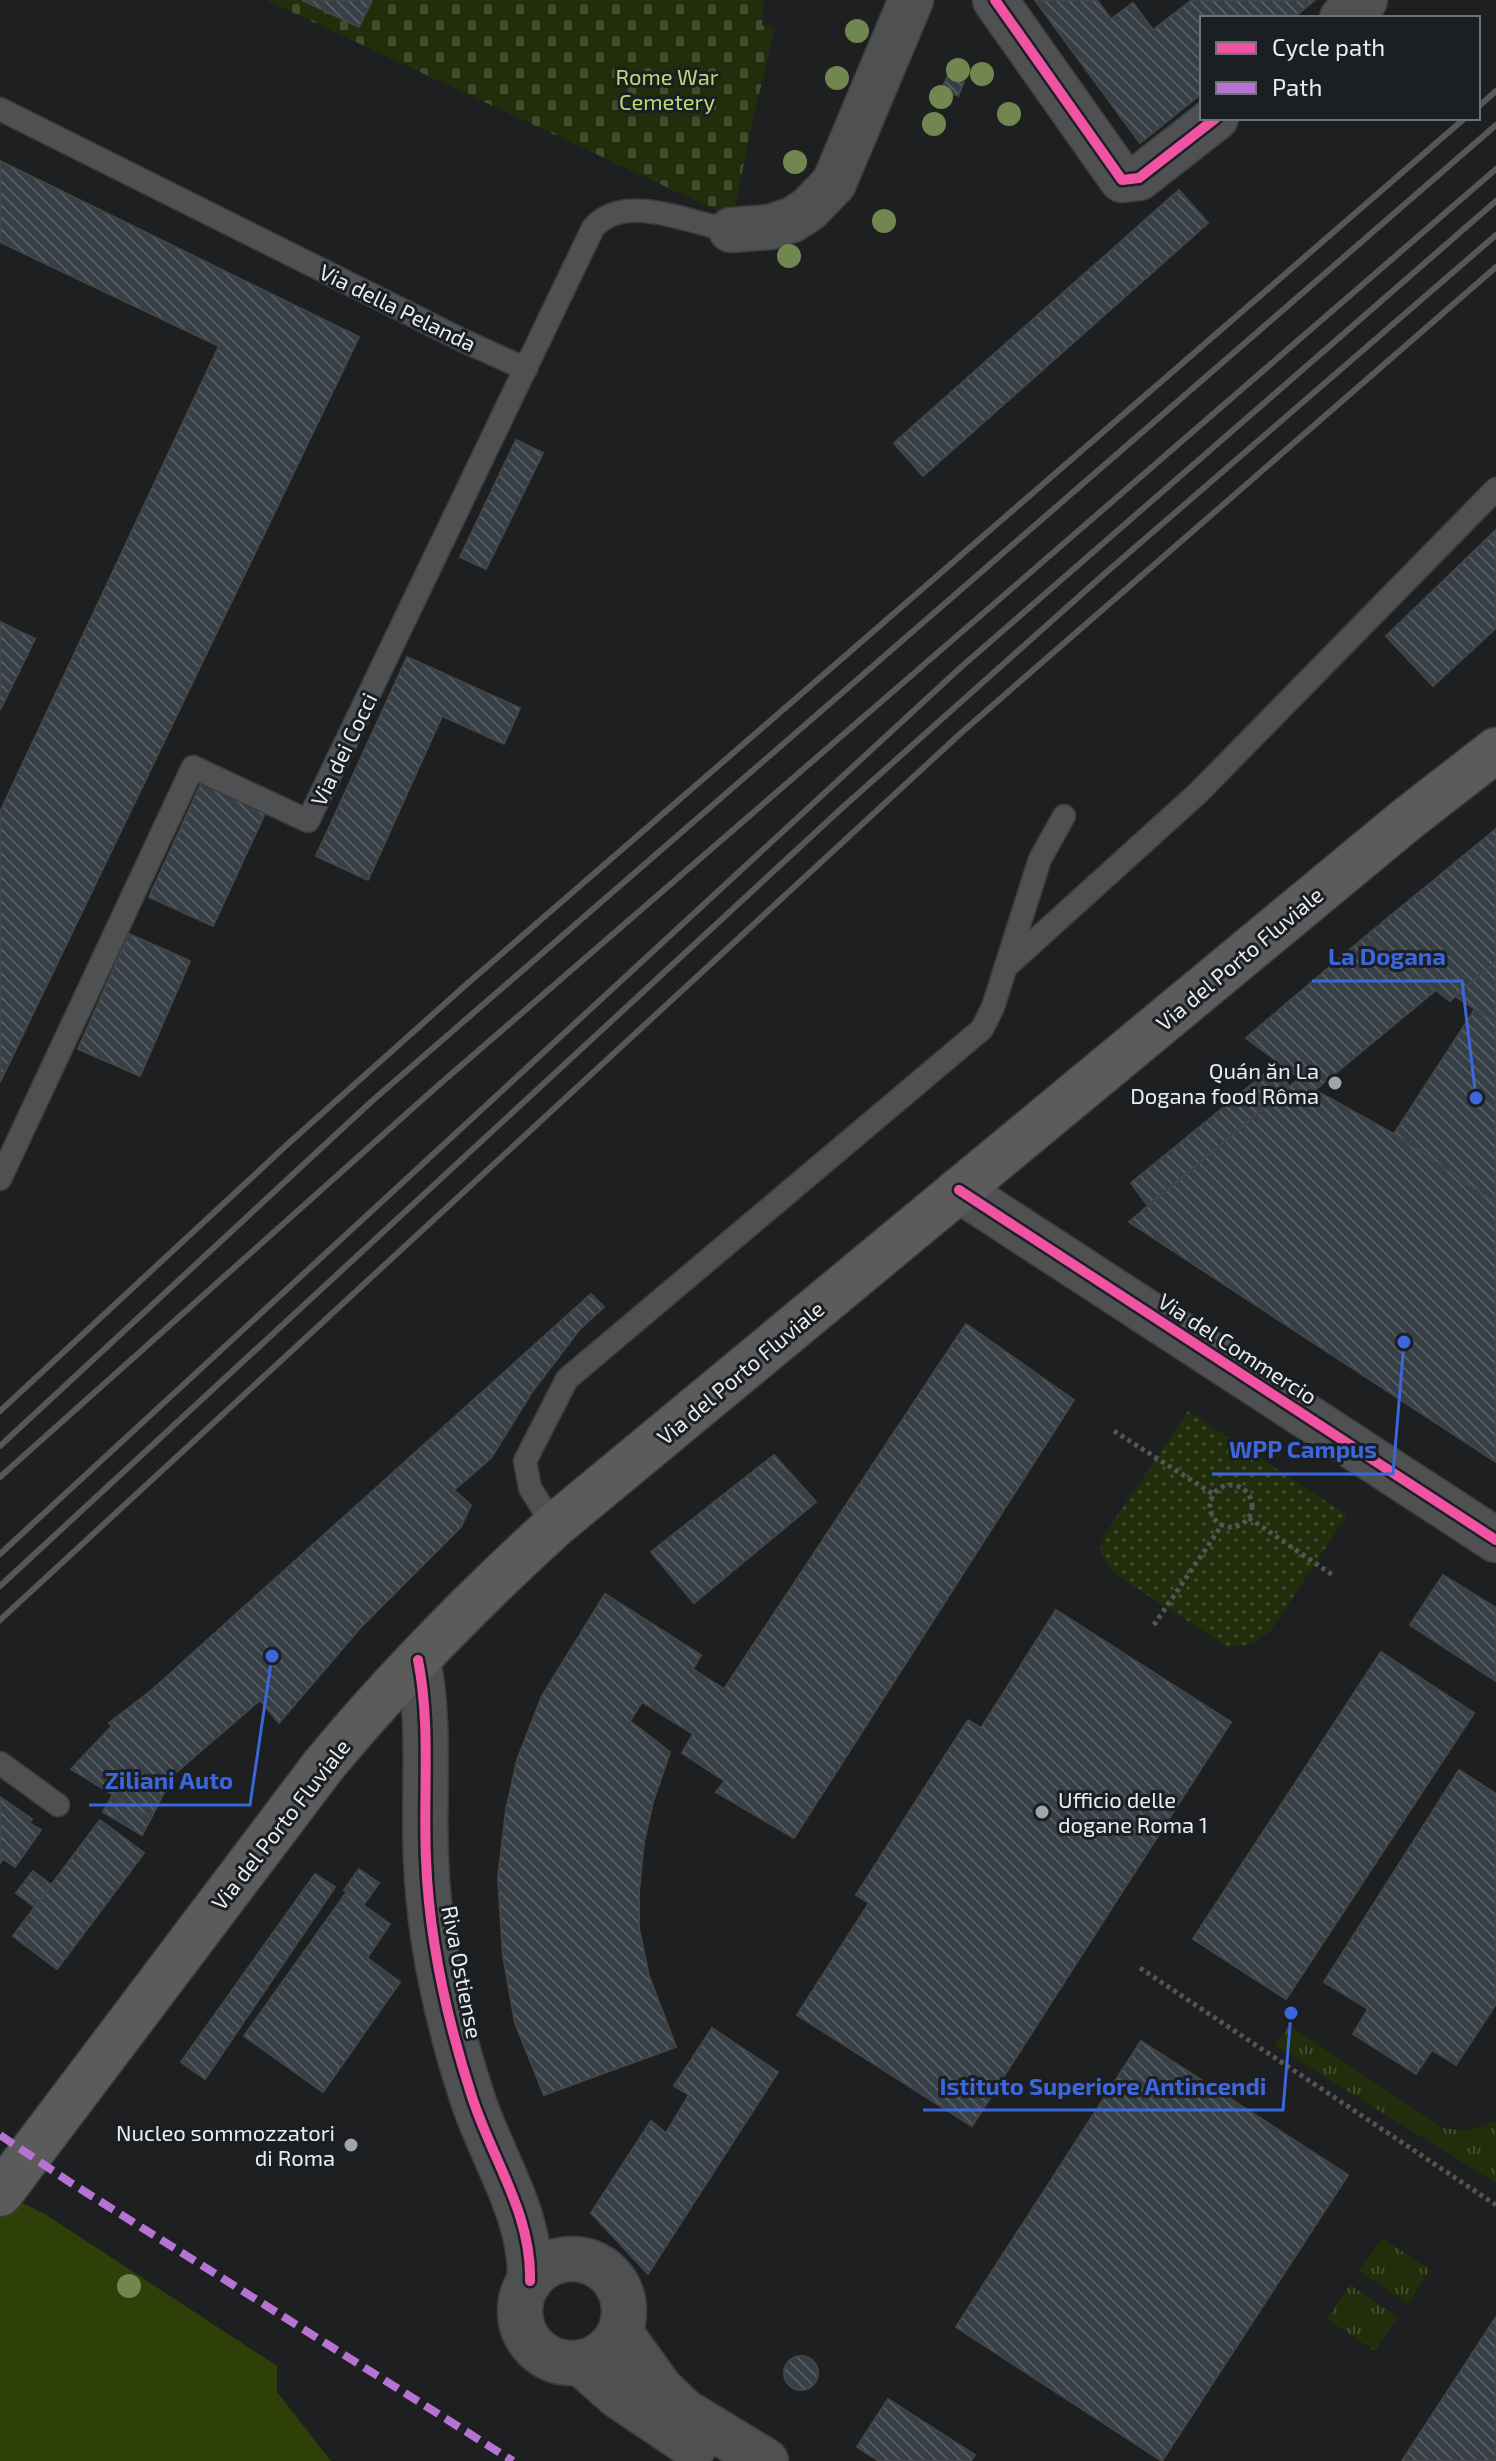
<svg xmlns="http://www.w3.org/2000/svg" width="1496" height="2461" viewBox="0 0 1496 2461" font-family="'Exo 2',sans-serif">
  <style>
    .grass { fill: url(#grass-tufts) }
    .cemetery { fill: url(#cemetery-stones) }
    .park { fill: url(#park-dots) }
    .water { fill: #2e3f07 }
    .building { fill: url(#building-back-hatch); stroke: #434546; stroke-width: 2 }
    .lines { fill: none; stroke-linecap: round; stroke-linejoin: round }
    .lane-casing { stroke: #3b3c3d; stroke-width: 25 }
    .street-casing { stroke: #3b3c3d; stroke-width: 47 }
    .secondary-casing { stroke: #3b3c3d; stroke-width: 47 }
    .path { stroke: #535556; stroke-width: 5; stroke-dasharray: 4 4; stroke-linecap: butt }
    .lane { stroke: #4f5051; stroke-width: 22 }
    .street { stroke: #4f5051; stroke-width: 44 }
    .secondary { stroke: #5b5b5c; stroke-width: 44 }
    .rail { stroke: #565758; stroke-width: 6 }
    .quiet { stroke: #b673d3; stroke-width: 8; stroke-dasharray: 16 8; stroke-linecap: butt }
    .cycleway-casing { stroke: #1b1f23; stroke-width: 15 }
    .cycleway { stroke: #f153a3; stroke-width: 10 }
    .tree { fill: #72864f }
    .poi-dot { fill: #a2a5a8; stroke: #1b1f23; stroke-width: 3 }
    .labels { text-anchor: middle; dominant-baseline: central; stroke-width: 6; stroke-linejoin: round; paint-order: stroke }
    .park-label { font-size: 22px; fill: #b7db75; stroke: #1b1f23 }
    .street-label { font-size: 22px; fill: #eaedf0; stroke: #1b1f23 }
    .poi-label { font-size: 22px; fill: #eaedf0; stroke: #1b1f23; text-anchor: end }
    .leader { fill: none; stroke: #3c66dc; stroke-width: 3 }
    .callout-dot { fill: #3c66dc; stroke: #1b1f23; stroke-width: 3 }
    .callout-label { font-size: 24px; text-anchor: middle; font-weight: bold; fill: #3c66dc; stroke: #1b1f23; stroke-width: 6; stroke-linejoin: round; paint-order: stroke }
  </style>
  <defs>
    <pattern id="grass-tufts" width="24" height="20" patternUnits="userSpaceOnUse" patternTransform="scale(2)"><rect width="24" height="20" fill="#222e0b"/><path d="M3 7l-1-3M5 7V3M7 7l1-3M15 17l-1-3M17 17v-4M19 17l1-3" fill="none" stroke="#424d2f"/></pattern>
    <pattern id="cemetery-stones" width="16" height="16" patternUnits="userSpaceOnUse" patternTransform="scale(2)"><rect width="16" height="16" fill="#222e0b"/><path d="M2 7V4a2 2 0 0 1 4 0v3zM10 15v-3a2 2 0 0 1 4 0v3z" fill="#424d2f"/></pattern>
    <pattern id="park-dots" width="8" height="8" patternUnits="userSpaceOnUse" patternTransform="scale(2)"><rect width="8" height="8" fill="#222e0b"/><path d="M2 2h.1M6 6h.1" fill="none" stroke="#424d2f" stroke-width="1.8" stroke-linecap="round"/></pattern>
    <pattern id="building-back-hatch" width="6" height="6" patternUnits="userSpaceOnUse" patternTransform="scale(2)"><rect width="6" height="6" fill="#363e46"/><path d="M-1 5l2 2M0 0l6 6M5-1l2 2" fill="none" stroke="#535a61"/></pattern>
  </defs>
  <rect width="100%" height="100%" fill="#1d1f21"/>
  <g class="grass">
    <polygon points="1289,2025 1442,2128 1468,2131 1496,2121 1496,2183 1275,2046"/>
    <polygon points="1382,2238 1430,2270 1408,2304 1359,2271"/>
    <polygon points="1350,2285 1398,2317 1375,2351 1327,2319"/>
  </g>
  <polygon class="cemetery" points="266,0 764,0 762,25 775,28 752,123 733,218"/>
  <polygon class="park" points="1188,1411 1347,1515 1271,1630 1253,1644 1228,1647 1112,1572 1100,1552 1105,1534"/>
  <polygon class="water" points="0,2192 45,2214 277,2366 277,2392 331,2461 0,2461"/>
  <g class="building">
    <polygon points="302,0 372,0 359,27"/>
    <polygon points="1035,0 1097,0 1111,19 1133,3 1153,30 1192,0 1315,0 1293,18 1202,18 1202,93 1140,143"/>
    <polygon points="948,75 964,82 958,96 942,89"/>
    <polygon points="0,161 359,337 0,1082 0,812 219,346 0,242"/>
    <polygon points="1179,190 1208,223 923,476 894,443"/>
    <polygon points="516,440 543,453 486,569 460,557"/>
    <polygon points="1496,530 1496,628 1433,686 1386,636"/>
    <polygon points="0,622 35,639 0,710"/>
    <polygon points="407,657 520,708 504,744 442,716 368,880 316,856"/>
    <polygon points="203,779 267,809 213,926 149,897"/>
    <polygon points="1496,829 1496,962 1450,1001 1366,936"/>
    <polygon points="129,934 190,961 140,1076 78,1049"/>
    <polygon points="1366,936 1436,990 1315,1090 1246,1038"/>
    <polygon points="1496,962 1496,1023 1455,996"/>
    <polygon points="1475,1009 1496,1023 1496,1203 1394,1134"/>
    <polygon points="1273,1067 1290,1087 1148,1206 1131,1183"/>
    <polygon points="1300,1078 1315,1090 1394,1134 1496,1203 1496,1462 1129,1222"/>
    <polygon points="591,1294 604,1307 580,1329 532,1392 491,1458 454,1490 471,1505 461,1527 360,1628 279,1723 260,1700 173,1775 151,1818 71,1769 112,1726 109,1723 153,1689"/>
    <polygon points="966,1324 1074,1400 794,1838 716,1792 725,1781 682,1753 693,1734 642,1702 630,1721 670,1752 653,1802 644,1842 639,1892 639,1929 649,1976 676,2047 544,2095 515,2023 503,1956 498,1878 506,1810 517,1760 542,1696 605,1594 701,1655 693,1669 724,1689"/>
    <polygon points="774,1455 816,1502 694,1603 651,1552"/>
    <polygon points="1443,1575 1496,1608 1496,1681 1410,1625"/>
    <polygon points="1056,1610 1231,1722 972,2126 797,2015 869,1903 856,1895 968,1720 981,1728"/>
    <polygon points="1381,1652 1474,1713 1286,1999 1193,1939"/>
    <polygon points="1459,1770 1496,1794 1496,2004 1456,2065 1432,2050 1416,2074 1353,2034 1368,2009 1324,1982"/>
    <polygon points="112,1796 151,1818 142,1835 103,1812"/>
    <polygon points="0,1797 32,1819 29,1823 41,1830 15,1867 3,1859 0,1863"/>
    <polygon points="100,1820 144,1853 57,1969 13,1936"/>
    <polygon points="359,1869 379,1883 364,1904 344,1890"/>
    <polygon points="33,1871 51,1885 35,1907 16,1893"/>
    <polygon points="315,1874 335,1887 205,2079 181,2062"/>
    <polygon points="346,1893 390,1924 367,1958 400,1982 323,2092 244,2036"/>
    <polygon points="712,2028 778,2072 648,2274 591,2213 651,2121 666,2133 689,2095 674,2086"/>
    <polygon points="1141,2041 1348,2175 1162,2461 956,2327"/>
    <polygon points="1496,2317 1496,2461 1402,2461"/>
    <circle cx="801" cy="2373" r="17"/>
    <polygon points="888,2399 975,2455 971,2461 879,2461 857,2447"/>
  </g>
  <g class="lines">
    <g class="lane-casing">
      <g id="lane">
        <polyline points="0,109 462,340 526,369"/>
        <polyline points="1006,967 1198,793 1496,489"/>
        <path d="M 0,1179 L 193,767 L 308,821 L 593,228 C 624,191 691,224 731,230"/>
        <polyline points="554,1526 530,1488 525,1461 567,1379 982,1029 993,1007 1040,859 1064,816"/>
        <polyline points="0,1763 58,1805"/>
      </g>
    </g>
    <g class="street-casing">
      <g id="street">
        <polyline points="995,0 1122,180 1139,178 1216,118"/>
        <polyline points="1342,18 1365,0"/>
        <polyline points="731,230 770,227 792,220 809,209 834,183 911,0"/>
        <polyline points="959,1190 1496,1540"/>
        <path d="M 418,1660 C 431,1725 423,1792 426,1859 C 429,1941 447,2020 472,2097 C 492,2159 532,2214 530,2281"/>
        <circle cx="572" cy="2311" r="52"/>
        <polyline points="620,2332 661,2389 684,2411 766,2461"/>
        <polyline points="581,2363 618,2396 694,2447"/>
      </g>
    </g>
    <g class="secondary-casing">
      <path id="secondary" d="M 0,2194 L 323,1766 C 394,1680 472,1601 554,1526 L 1406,820 L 1496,750"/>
    </g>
    <g class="path">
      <polyline points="1114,1431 1213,1494"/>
      <circle cx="1231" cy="1506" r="21"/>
      <polyline points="1249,1518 1334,1576"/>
      <polyline points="1154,1625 1222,1525"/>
      <polyline points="1140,1968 1496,2205"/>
    </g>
    <use href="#lane" class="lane"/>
    <use href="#street" class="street"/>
    <use href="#secondary" class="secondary"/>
    <g class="rail">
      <polyline points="1478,107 1496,91"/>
      <polyline points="0,1411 290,1142 468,983 1465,118"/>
      <polyline points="0,1446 372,1101 1496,125"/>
      <polyline points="0,1477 433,1090 1496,169"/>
      <polyline points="0,1554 960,668 1496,201"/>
      <polyline points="0,1586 842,808 1102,576 1496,235"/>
      <polyline points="0,1620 961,733 1496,267"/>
    </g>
    <polyline class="quiet" points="0,2135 71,2183 513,2461"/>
    <g class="cycleway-casing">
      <g id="cycleway">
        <polyline points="995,0 1122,180 1139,178 1216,118"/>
        <polyline points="959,1190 1496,1540"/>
        <path d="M 418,1660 C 431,1725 423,1792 426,1859 C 429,1941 447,2020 472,2097 C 492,2159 532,2214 530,2281"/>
      </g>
    </g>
    <use href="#cycleway" class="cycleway"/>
  </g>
  <g class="tree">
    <circle cx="857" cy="31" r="12"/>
    <circle cx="958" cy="70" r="12"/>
    <circle cx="982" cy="74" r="12"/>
    <circle cx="837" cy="78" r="12"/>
    <circle cx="941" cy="97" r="12"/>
    <circle cx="1009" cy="114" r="12"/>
    <circle cx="934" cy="124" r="12"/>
    <circle cx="795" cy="162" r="12"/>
    <circle cx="884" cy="221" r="12"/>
    <circle cx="789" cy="256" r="12"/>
    <circle cx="129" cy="2286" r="12"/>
  </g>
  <g class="poi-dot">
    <circle cx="1335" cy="1083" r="8"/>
    <circle cx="1042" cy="1812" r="8"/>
    <circle cx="351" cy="2145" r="8"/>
  </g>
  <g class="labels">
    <g class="park-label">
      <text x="667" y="76">Rome War<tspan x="667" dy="25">Cemetery</tspan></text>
    </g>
    <g class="street-label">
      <text transform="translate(398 307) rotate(26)">Via della Pelanda</text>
      <text transform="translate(343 749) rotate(-64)">Via dei Cocci</text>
      <text transform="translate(1239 958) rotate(-40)">Via del Porto Fluviale</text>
      <text transform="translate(1238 1348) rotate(33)">Via del Commercio</text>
      <text transform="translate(740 1372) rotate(-40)">Via del Porto Fluviale</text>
      <text transform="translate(280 1824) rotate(-52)">Via del Porto Fluviale</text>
      <text transform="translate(463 1972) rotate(79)">Riva Ostiense</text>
    </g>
    <g class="poi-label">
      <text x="1319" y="1070">Quán ăn La<tspan x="1319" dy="25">Dogana food Rôma</tspan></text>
      <text x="1058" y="1799" text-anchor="start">Ufficio delle<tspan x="1058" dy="25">dogane Roma 1</tspan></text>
      <text x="335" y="2132">Nucleo sommozzatori<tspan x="335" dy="25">di Roma</tspan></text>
    </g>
  </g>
  <path class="leader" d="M1476 1098L1462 981H1312M1404 1342L1393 1474H1212M272 1656L250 1805H89M1291 2013L1283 2110H923"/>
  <g class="callout-dot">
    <circle cx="1476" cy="1098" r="8"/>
    <circle cx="1404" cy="1342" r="8"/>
    <circle cx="272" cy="1656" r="8"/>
    <circle cx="1291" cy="2013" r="8"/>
  </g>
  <g class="callout-label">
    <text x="1387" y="965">La Dogana</text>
    <text x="1303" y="1458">WPP Campus</text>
    <text x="169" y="1789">Ziliani Auto</text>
    <text x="1103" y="2095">Istituto Superiore Antincendi</text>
  </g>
  <rect x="1200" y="16" width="280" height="104" fill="#1b1f23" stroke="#6e7175" stroke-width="2"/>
  <rect x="1216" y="42" width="40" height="12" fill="#f153a3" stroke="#6e7175" stroke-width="2"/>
  <text x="1272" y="56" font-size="24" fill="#eaedf0">Cycle path</text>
  <rect x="1216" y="82" width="40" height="12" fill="#b673d3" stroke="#6e7175" stroke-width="2"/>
  <text x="1272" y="96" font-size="24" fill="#eaedf0">Path</text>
</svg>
